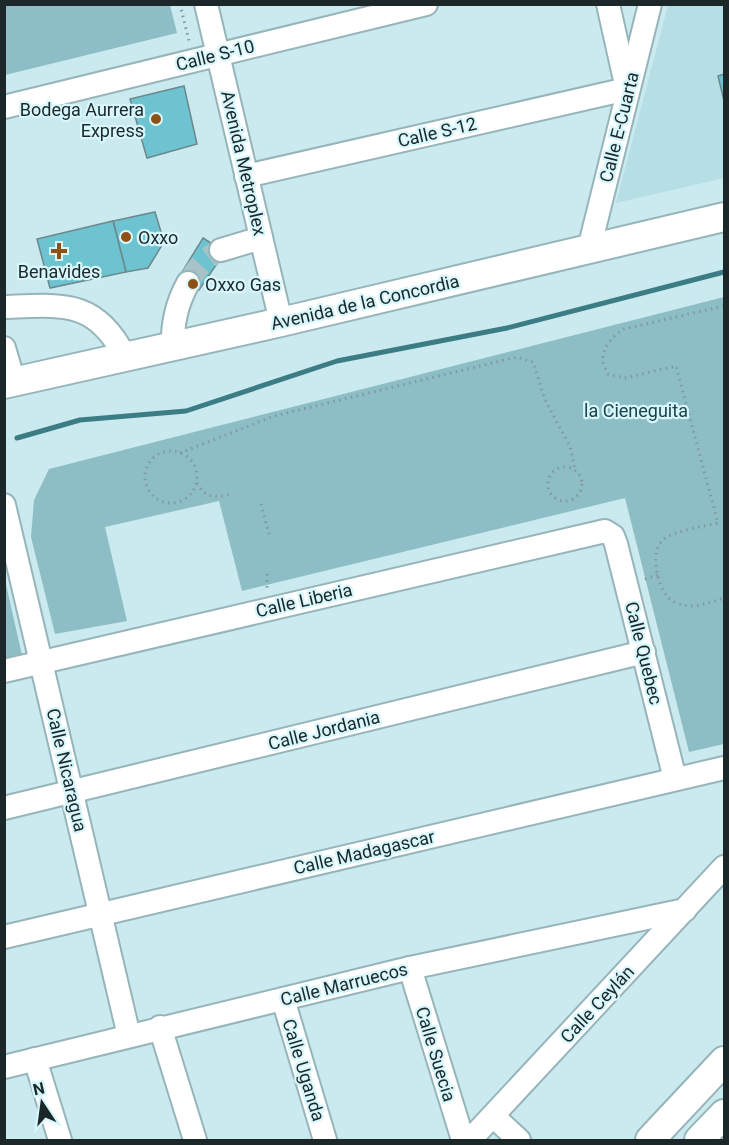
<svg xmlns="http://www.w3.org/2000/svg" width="729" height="1145" viewBox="0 0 729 1145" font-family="Roboto,sans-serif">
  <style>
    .built { fill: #b6dfe5 }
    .green { fill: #8dbec5 }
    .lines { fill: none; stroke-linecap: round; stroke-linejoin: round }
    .stream { stroke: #3c7c85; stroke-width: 5 }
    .building { fill: #6dc3cf; stroke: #6b898d; stroke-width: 1.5 }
    .minor-tunnel { stroke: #a7c3c7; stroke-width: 22; stroke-dasharray: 22 11; stroke-linecap: butt }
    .minor-casing { stroke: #96b5ba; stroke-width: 26 }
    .major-casing { stroke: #96b5ba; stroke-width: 32 }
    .path { stroke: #81989c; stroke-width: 3; stroke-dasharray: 1.5 4.5; stroke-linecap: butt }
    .minor { stroke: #fff; stroke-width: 22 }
    .major { stroke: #fff; stroke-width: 28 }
    .poi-dot { fill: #8f5016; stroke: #d7f7fc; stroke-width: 2 }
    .labels { text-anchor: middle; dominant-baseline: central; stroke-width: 4.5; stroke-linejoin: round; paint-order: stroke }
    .street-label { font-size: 18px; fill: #1b2729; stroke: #d7f7fc }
    .poi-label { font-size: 18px; fill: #1b2729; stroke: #d7f7fc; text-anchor: start }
    .park-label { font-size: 18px; fill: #1a4248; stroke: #d7f7fc }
  </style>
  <rect width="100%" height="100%" fill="#caeaef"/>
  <polygon class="built" points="668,5 724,5 724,178 616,203"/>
  <g class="green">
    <polygon points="4,5 170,5 177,33 5,75"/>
    <polygon points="724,297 724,744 689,752 625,498 242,591 219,501 105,527 127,621 55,634 31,537 34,500 49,469"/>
    <polygon points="5,580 22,655 5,659 4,659"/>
  </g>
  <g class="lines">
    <polyline class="stream" points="17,438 80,420 186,411 337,361 507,328 724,272"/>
  </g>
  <g class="building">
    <polygon points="724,74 724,101 718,76"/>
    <polygon points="184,86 197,144 147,158 130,99"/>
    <polygon points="155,212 164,242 148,268 126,272 113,221"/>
    <polygon points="113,221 126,272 50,288 37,239"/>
    <polygon points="203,238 225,252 199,290 179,277"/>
  </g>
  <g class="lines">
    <path class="minor-tunnel" d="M 188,283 C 197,267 205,258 221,250"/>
    <g class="minor-casing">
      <g id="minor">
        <polyline points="206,4 281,322"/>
        <polyline points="4,107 426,4"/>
        <polyline points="246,176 627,89 608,4"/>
        <polyline points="589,249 650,4"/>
        <polyline points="221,250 261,238"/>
        <path d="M 4,307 C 62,305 96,299 125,357"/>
        <path d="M 173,346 C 172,323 177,303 188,283"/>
        <polyline points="4,348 14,382"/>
        <polyline points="4,505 129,1036"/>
        <polyline points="4,671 605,531 613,536 616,544 675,779"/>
        <polyline points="4,808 644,652"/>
        <polyline points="4,937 724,768"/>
        <polyline points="410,968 463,1140"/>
        <polyline points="283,999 325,1140"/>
        <polyline points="160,1027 195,1140"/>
        <polyline points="35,1059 60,1140"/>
        <polyline points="4,1067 410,968 685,910"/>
        <polyline points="493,1116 519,1140"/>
        <polyline points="470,1140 724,867"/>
      </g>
    </g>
    <g class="major-casing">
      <g id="major">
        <polyline points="4,384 281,322 724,217"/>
        <polyline points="650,1140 724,1061"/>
        <polyline points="699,1140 724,1114"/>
      </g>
    </g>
    <g class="path">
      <polyline points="180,4 189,41"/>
      <path d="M 724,306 L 624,329 C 614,335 602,347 603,361 C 603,365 607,371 608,374 L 625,378 L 676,366 L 718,523 C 704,526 675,531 664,539 C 649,551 657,584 667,596 C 670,601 678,604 683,605 C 697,608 711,602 724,598"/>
      <circle cx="171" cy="477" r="26"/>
      <polyline points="180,453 274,416 517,357 533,362 545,400 570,446 575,470"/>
      <circle cx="565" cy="484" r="17"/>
      <path d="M 197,483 C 207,500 215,497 233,494"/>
      <polyline points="261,504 270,538"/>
      <polyline points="267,574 267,588"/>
      <polyline points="645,579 658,575"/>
    </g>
    <use href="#minor" class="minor"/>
    <use href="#major" class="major"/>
  </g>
  <g class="poi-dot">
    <circle cx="156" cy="119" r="6"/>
    <circle cx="126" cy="237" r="6"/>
    <path d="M56 242h6v6h6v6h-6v6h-6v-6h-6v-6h6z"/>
    <circle cx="193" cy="284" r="6"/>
  </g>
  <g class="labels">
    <g class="street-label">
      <text transform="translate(215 55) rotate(-14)">Calle S-10</text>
      <text transform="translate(619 127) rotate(-76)">Calle E-Cuarta</text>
      <text transform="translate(437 132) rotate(-13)">Calle S-12</text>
      <text transform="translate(244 163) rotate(77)">Avenida Metroplex</text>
      <text transform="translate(365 302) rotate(-13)">Avenida de la Concordia</text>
      <text transform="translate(304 600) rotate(-13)">Calle Liberia</text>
      <text transform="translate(644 653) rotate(76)">Calle Quebec</text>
      <text transform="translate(324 730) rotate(-14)">Calle Jordania</text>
      <text transform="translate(67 770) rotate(77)">Calle Nicaragua</text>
      <text transform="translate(364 852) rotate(-13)">Calle Madagascar</text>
      <text transform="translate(344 984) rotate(-14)">Calle Marruecos</text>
      <text transform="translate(597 1004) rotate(-47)">Calle Ceylán</text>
      <text transform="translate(436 1054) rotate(73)">Calle Suecia</text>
      <text transform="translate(304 1070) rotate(73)">Calle Uganda</text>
    </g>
    <g class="poi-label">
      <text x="144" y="109" text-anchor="end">Bodega Aurrera<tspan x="144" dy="21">Express</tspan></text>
      <text x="138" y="237">Oxxo</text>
      <text x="59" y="271" text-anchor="middle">Benavides</text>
      <text x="205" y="284">Oxxo Gas</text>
    </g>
    <g class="park-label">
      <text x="636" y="410">la Cieneguita</text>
    </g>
  </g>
  <rect width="729" height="1145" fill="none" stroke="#1b2729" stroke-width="12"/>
  <g transform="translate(42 1103) rotate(347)" stroke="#d7f7fc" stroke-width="4.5" paint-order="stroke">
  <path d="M0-4.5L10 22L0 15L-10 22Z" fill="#1b2729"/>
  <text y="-9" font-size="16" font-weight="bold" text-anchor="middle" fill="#1b2729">N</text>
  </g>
</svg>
